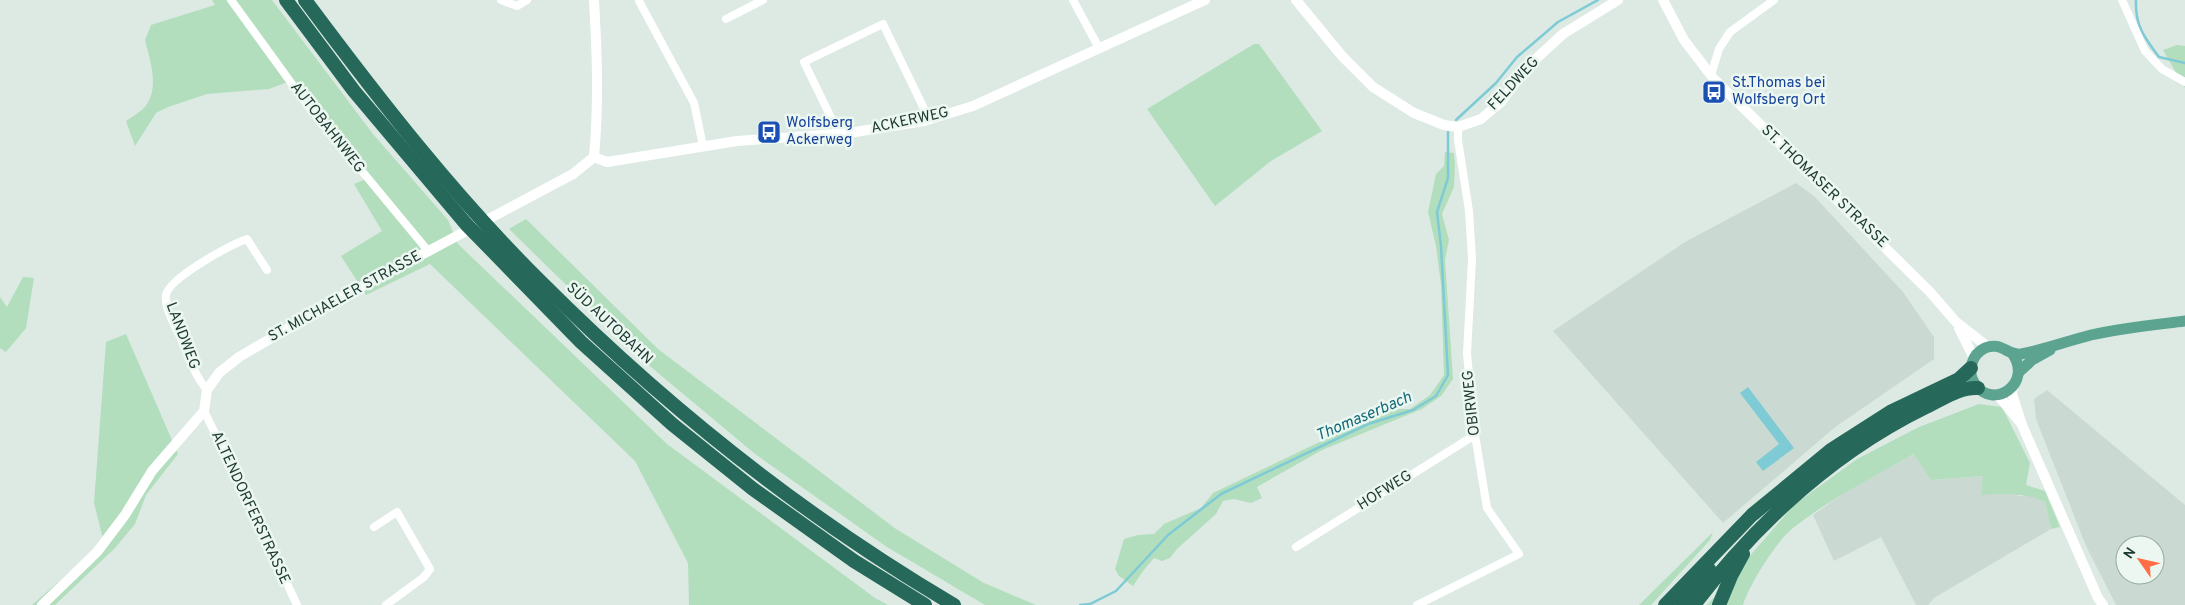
<svg xmlns="http://www.w3.org/2000/svg" width="2185" height="605" viewBox="0 0 2185 605" font-family="Overpass,sans-serif">
  <style>
    .built { fill: #cadad2; fill-rule: evenodd }
    .green { fill: #b2debd }
    .water { fill: #7ecad5 }
    .lines { fill: none; stroke-linecap: round; stroke-linejoin: round }
    .stream { stroke: #7ecad5; stroke-width: 2.5 }
    .street { stroke: #fff; stroke-width: 8 }
    .secondary { stroke: #fff; stroke-width: 10 }
    .primary { stroke: #5ca490; stroke-width: 11 }
    .highway { stroke: #266859; stroke-width: 14 }
    .labels { text-anchor: middle; dominant-baseline: central; stroke-width: 5; stroke-linejoin: round; paint-order: stroke }
    .transit-label { font-size: 15px; fill: #164399; stroke: #ecf7f1; text-anchor: start }
    .street-label { font-size: 15px; fill: #1d3a31; stroke: #ecf7f1 }
    .water-label { font-size: 16px; font-style: italic; fill: #136b7a; stroke: #ecf7f1 }
  </style>
  <rect width="100%" height="100%" fill="#dceae3"/>
  <g class="built">
    <polygon points="1796,183 1815,197 1903,292 1934,337 1934,359 1834,428 1723,523 1553,331 1685,242"/>
    <path d="M 2047,390 L 2185,505 L 2185,605 L 2116,605 L 2086,546 L 2036,419 L 2034,399 ZM 2125,545 L 2155,545 L 2155,575 L 2125,575 Z"/>
    <polygon points="1915,454 1931,480 1984,476 1981,494 2003,492 2020,496 2035,496 2045,502 2051,529 1934,598 1928,605 1916,605 1881,537 1834,561 1813,515 1851,488"/>
  </g>
  <g class="green">
    <path d="M 212,0 L 272,0 L 373,134 L 448,220 L 458,244 L 667,444 L 875,598 L 888,605 L 689,605 L 688,563 L 635,461 L 430,264 L 366,295 L 341,256 L 382,231 L 354,184 L 370,177 L 293,80 L 269,89 L 207,94 L 168,107 L 156,113 L 135,146 L 126,121 C 132,117 138,113 143,109 C 161,91 150,60 145,40 L 151,25 L 215,5 Z"/>
    <polygon points="1254,44 1259,44 1322,131 1271,161 1215,206 1147,109"/>
    <polygon points="2177,45 2185,46 2185,88 2163,50"/>
    <polygon points="1445,152 1454,153 1455,164 1454,187 1442,214 1449,240 1445,260 1453,379 1441,396 1422,409 1322,450 1257,487 1262,498 1251,503 1234,499 1223,501 1216,514 1177,549 1170,558 1162,561 1154,558 1143,571 1133,586 1119,576 1115,569 1124,539 1138,535 1154,534 1164,524 1201,508 1213,493 1388,409 1410,409 1430,395 1444,375 1441,285 1436,246 1428,212 1436,174 1444,166"/>
    <polygon points="526,219 658,349 896,529 984,583 1036,605 985,605 887,547 755,454 645,362 509,229"/>
    <polygon points="23,277 34,278 26,328 6,352 0,348 0,297 7,307"/>
    <polygon points="126,334 178,454 146,495 135,524 115,548 55,605 32,605 89,555 103,539 94,503 106,342"/>
    <path d="M 1979,404 L 2002,407 L 2030,463 L 2026,485 L 2045,491 L 2060,527 L 2051,529 L 2045,502 C 2030,493 1998,493 1981,495 L 1983,476 L 1931,480 L 1914,454 C 1873,477 1830,499 1793,528 C 1777,540 1749,585 1743,605 L 1707,605 L 1795,504 L 1857,459 L 1919,427 Z"/>
    <polygon points="1713,532 1710,540 1651,605 1639,605"/>
  </g>
  <polygon class="water" points="1748,387 1794,448 1763,471 1756,462 1779,444 1740,393"/>
  <g class="lines">
    <g class="stream">
      <path d="M 2136,0 C 2135,26 2144,37 2159,57 L 2185,63"/>
      <polyline points="1456,120 1496,83 1517,57 1558,22 1598,0"/>
      <polyline points="1080,605 1090,604 1116,591 1168,535 1221,494 1368,424 1413,410 1436,396 1448,375 1441,246 1437,212 1448,178 1448,132"/>
    </g>
    <g class="street">
      <polyline points="231,0 308,106 429,252"/>
      <polyline points="501,0 517,6 527,0"/>
      <polyline points="1073,0 1099,48"/>
      <polyline points="2122,0 2145,51 2162,69 2185,82"/>
      <polyline points="639,1 694,103 703,146"/>
      <polyline points="726,19 763,0"/>
      <polyline points="1711,75 1719,49 1730,32 1774,0"/>
      <polyline points="839,134 804,62 883,24 929,119"/>
      <path d="M 207,390 C 195,376 188,356 181,339 C 176,327 164,308 166,295 C 169,278 230,245 247,239 L 267,270"/>
      <polyline points="204,411 253,510 297,605"/>
      <polyline points="374,527 397,512 430,569 424,577 386,605"/>
      <polyline points="1296,547 1475,435"/>
      <polyline points="1417,605 1519,554 1487,508 1475,435 1467,354 1472,259 1469,211 1458,140 1458,127"/>
    </g>
    <g class="secondary">
      <polyline points="1296,0 1342,56 1373,87 1414,113 1444,125 1458,127 1481,119 1501,102 1527,67 1563,34 1618,0"/>
      <polyline points="1663,0 1684,40 1713,78 1930,292 1956,322 1988,347"/>
      <polyline points="594,157 607,162 737,141 849,133 924,121 973,106 1205,0"/>
      <polyline points="1959,328 1974,358"/>
      <polyline points="2013,386 2012,394 2022,425 2098,598 2103,605"/>
      <polyline points="1996,395 2001,399 2020,422"/>
      <path d="M 42,605 L 97,552 L 125,515 L 152,471 L 204,411 L 207,390 L 219,373 L 239,357 L 333,302 L 573,174 L 594,157 C 599,102 597,54 594,0"/>
    </g>
    <g class="primary">
      <path d="M 2012,353 C 2034,383 1993,411 1975,384 C 1966,372 1972,354 1985,348 C 2001,341 2008,356 2021,354 C 2044,350 2067,341 2091,335 C 2122,328 2153,325 2185,321"/>
      <polyline points="2019,372 2032,360 2050,350"/>
    </g>
    <g class="highway">
      <polyline points="286,0 354,91 466,224 581,342 672,424 753,489 854,561 925,605"/>
      <path d="M 305,0 C 378,98 454,196 541,282 C 665,406 803,516 954,605"/>
      <polyline points="1665,605 1752,515 1831,450 1892,411 1959,379 1971,368"/>
      <polyline points="1682,605 1709,569"/>
      <path d="M 1694,605 C 1756,524 1834,452 1926,407 C 1943,399 1959,387 1978,388"/>
      <polyline points="1719,605 1731,576 1743,554"/>
    </g>
  </g>
  <defs>
    <g id="bus-square" transform="scale(1.25)"><rect x="-9" y="-9" width="18" height="18" rx="4" fill="#1a4fb4" stroke="#ecf7f1"/><path d="M-5-6H5V4H4V6H2V4H-2V6H-4V4H-5ZM-3.5-4V0h7V-4ZM-3.5 1.2v1.5H-2V1.2ZM2 1.2v1.5H3.5V1.2Z" fill="#fff"/></g>
  </defs>
  <g fill-rule="evenodd">
    <use href="#bus-square" x="1714" y="92"/>
    <use href="#bus-square" x="769" y="132"/>
  </g>
  <g class="labels">
    <g class="transit-label">
      <text x="1732" y="83">St.Thomas bei<tspan x="1732" dy="17">Wolfsberg Ort</tspan></text>
      <text x="786" y="123">Wolfsberg<tspan x="786" dy="17">Ackerweg</tspan></text>
    </g>
    <g class="street-label">
      <text transform="translate(1514 84) rotate(-47)">FELDWEG</text>
      <text transform="translate(910 121) rotate(-12)">ACKERWEG</text>
      <text transform="translate(327 128) rotate(52)">AUTOBAHNWEG</text>
      <text transform="translate(1824 187) rotate(44)">ST. THOMASER STRASSE</text>
      <text transform="translate(345 297) rotate(-29)">ST. MICHAELER STRASSE</text>
      <text transform="translate(609 324) rotate(43)">SÜD AUTOBAHN</text>
      <text transform="translate(182 336) rotate(69)">LANDWEG</text>
      <text transform="translate(1472 403) rotate(-96)">OBIRWEG</text>
      <text transform="translate(1385 491) rotate(-32)">HOFWEG</text>
      <text transform="translate(250 508) rotate(65)">ALTENDORFERSTRASSE</text>
    </g>
    <g class="water-label">
      <text transform="translate(1364 417) rotate(-23)">Thomaserbach</text>
    </g>
  </g>
  <g transform="translate(2140 560) rotate(304)"><circle r="24" fill="#ecf7f1" stroke="#99aba4"/>
  <path d="M0-4L9 19L0 12L-9 19Z" fill="#ff6e45"/>
  <text y="-8" font-size="14" font-weight="bold" text-anchor="middle" fill="#1d3a31">N</text>
  </g>
</svg>
